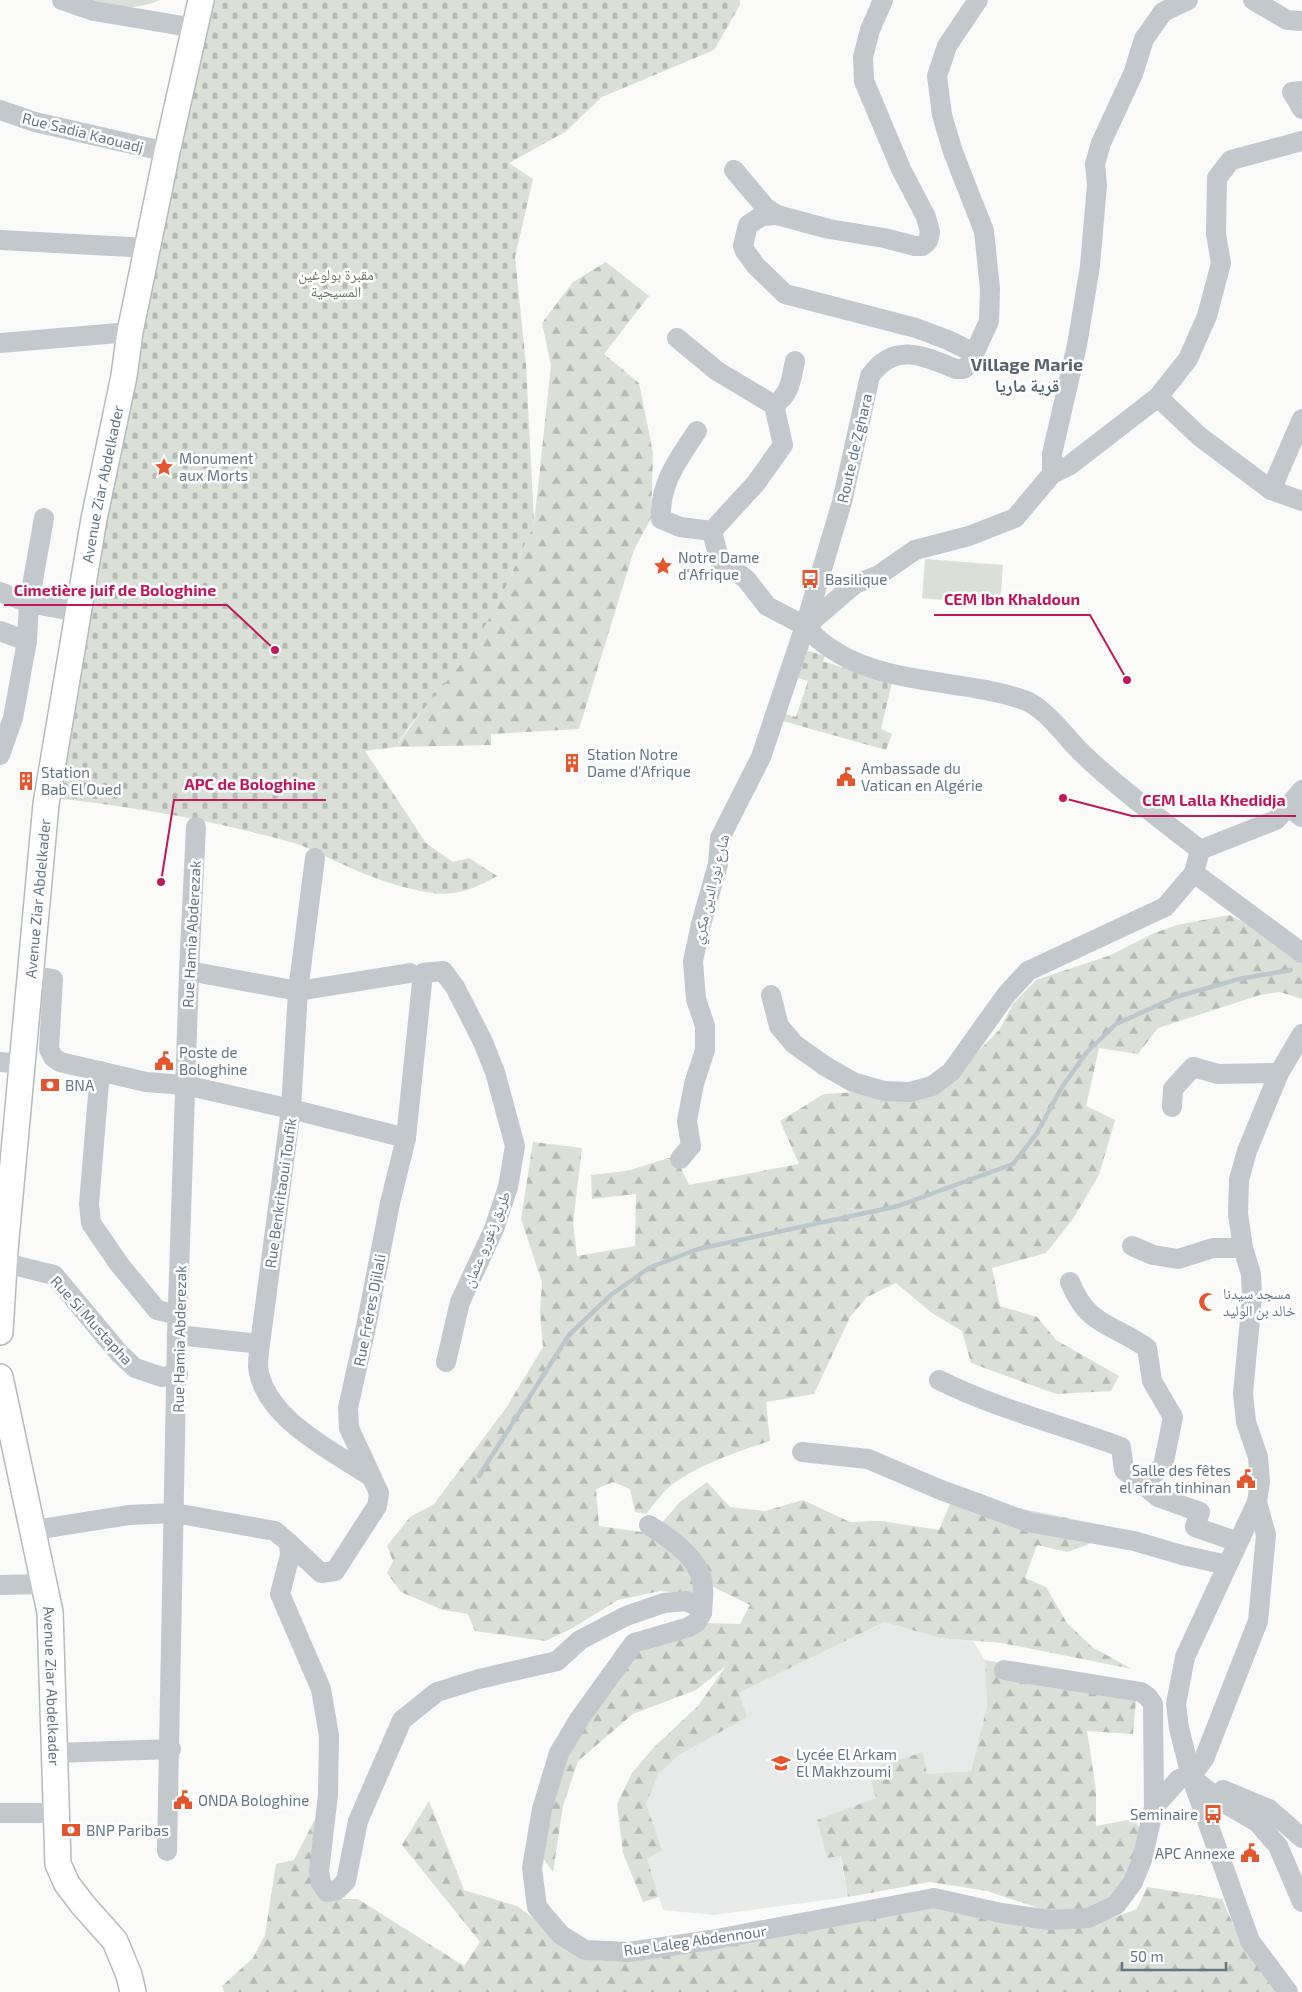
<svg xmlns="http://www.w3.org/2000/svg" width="1302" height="1992" viewBox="0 0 1302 1992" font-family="'Exo 2','Noto Naskh Arabic',sans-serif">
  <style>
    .built { fill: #e8e9e9 }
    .forest { fill: url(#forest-firs) }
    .cemetery { fill: url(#cemetery-stones) }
    .pitch { fill: #dadfd7 }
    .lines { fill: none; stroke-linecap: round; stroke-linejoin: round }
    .stream { stroke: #bbc7cb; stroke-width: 4.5 }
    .major-casing { stroke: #b5babe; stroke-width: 28 }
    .minor { stroke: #c3c8cc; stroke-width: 20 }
    .major { stroke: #fff; stroke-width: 25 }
    .labels { text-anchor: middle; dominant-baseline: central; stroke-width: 5; stroke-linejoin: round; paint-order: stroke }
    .street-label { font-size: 15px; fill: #657683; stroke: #fff }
    .park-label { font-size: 15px; fill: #687a64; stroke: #fff }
    .poi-label { font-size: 15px; fill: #657683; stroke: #fff; text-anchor: start }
    .quarter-label { font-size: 18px; font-weight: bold; fill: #57646e; stroke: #fff }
    .leader { fill: none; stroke: #c2185b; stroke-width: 2 }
    .callout-dot { fill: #c2185b; stroke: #fff; stroke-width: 2 }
    .callout-label { font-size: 16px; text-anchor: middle; font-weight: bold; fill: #c2185b; stroke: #fff; stroke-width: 5; stroke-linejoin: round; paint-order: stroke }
  </style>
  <defs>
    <pattern id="forest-firs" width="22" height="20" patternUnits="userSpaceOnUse" patternTransform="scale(1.25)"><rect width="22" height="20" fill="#dadfd7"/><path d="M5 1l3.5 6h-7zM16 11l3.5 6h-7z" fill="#b4b9b4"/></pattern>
    <pattern id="cemetery-stones" width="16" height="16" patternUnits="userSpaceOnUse" patternTransform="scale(1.25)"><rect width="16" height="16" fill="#dadfd7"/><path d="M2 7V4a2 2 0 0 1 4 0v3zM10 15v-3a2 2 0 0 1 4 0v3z" fill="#b4b9b4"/></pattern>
  </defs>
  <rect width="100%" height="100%" fill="#fafaf8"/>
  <polygon class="built" points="884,1622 940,1638 973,1641 985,1660 987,1706 971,1771 927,1774 923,1753 868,1770 876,1798 840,1856 848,1897 714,1915 663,1910 647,1859 646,1804 657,1774 679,1755 746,1717 739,1693"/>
  <g class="forest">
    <polygon points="606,262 649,296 604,354 639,383 653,453 651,518 634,550 579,729 491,734 491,745 396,747 497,606 534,524 551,365 542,323 573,282"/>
    <path d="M 1229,915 L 1276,937 L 1302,954 L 1302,999 L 1280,992 L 1260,995 L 1158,1028 L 1138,1054 L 1099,1048 L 1086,1106 L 1115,1120 L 1099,1175 L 1073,1219 L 1046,1253 L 992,1268 L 1000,1306 L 1037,1317 L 1056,1340 L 1119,1376 L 1111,1391 L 1056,1394 L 971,1363 L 962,1331 L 932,1313 L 896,1283 L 867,1297 L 850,1317 L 814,1394 L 766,1402 L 770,1441 C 736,1452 696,1465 668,1488 C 660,1495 653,1506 646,1514 L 635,1512 L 630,1489 L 613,1482 L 596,1489 L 599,1526 L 641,1532 L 661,1539 L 694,1577 L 694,1594 L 660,1591 L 618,1600 L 571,1629 L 545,1641 L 475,1631 L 468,1614 L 443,1610 L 401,1592 L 387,1573 L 393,1561 L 387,1546 L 410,1517 L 434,1504 L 506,1408 L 543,1347 L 540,1312 L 542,1282 L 521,1219 L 533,1142 L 582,1148 L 573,1223 L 577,1256 L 635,1246 L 636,1194 L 592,1199 L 591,1175 L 627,1171 L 675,1156 L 689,1185 L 799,1164 L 780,1121 L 824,1094 L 857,1092 L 888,1101 L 922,1099 L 956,1074 L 1000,1029 L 1013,1004 L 1036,980 L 1111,955 L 1152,934 L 1177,925 Z"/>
    <polygon points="707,1482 730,1507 765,1511 803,1500 850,1522 881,1521 939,1530 958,1485 1018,1508 1112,1527 1087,1545 1067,1552 1037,1545 1025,1578 1046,1587 1067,1623 1092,1647 1132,1669 1002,1643 940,1638 884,1622 739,1693 747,1717 679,1755 658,1774 646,1804 662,1850 647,1859 659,1897 643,1902 623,1853 617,1804 632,1773 654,1747 698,1706 726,1666 696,1690 633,1714 578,1761 563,1806 553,1872 543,1858 560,1764 572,1721 651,1639 708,1623 740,1624 750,1605 713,1587 703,1563 659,1526 680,1502"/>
    <polygon points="985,1660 1137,1689 1133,1734 1087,1731 1096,1790 1096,1826 1134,1819 1143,1834 1134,1862 1113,1902 1081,1913 1045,1910 987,1891 930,1882 848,1897 841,1856 827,1858 817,1820 876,1798 868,1770 923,1752 927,1774 971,1771 987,1706"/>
    <path d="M 429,1801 L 464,1890 L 517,1906 L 548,1929 L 573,1953 L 598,1961 L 943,1906 L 1096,1924 L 1137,1909 L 1147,1887 L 1222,1899 C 1236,1934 1253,1962 1277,1992 L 224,1992 L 222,1986 L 253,1958 L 265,1935 L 276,1864 L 294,1860 L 314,1821 L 323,1812 L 327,1899 L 358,1899 L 464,1966 L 480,1942 L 402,1845 Z"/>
  </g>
  <g class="cemetery">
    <path d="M 212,0 L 740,0 L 740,5 L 714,50 L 602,97 L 565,132 L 509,163 L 533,179 L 515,257 L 526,365 L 534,524 L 497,606 L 462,663 L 410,725 L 396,747 L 365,751 L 426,843 L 453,862 L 469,858 L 497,876 C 476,888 458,896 433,893 C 402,889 370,877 342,864 C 328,858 312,849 297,844 C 217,821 136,807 54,798 L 117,453 L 124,444 L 122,439 L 126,409 Z"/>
    <polygon points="802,649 825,656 823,661 886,682 892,682 881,729 892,734 886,750 779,720 785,714 796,717 808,681 798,678"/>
  </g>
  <g class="pitch">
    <path d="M 68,0 L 160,0 C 126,14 102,6 68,0 Z"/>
    <polygon points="925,559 1003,565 1000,605 922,598"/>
  </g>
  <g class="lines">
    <polyline class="stream" points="479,1476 569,1335 612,1294 649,1268 698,1249 898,1206 1013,1164 1037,1133 1062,1087 1087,1052 1116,1024 1176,997 1239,979 1291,970"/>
    <g class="major-casing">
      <g id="major">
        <path id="s1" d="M 0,1332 L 5,1250 L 46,804 L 94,519 L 124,376 L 130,332 L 167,152 L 201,0"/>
        <path id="s2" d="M 0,1377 L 50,1612 L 58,1864 L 67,1884 L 83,1905 L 115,1941 L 129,1975 L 133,1992"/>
      </g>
    </g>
    <g class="minor">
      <polyline points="62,0 94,11 195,28"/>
      <path d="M 978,0 L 947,46 L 937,76 L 942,115 L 953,152 L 984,231 L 990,289 L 989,321 L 970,363 L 964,369 L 956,369 C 922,355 894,342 870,376 L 842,502 L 805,626 C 860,689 952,675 1024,700 C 1045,707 1067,739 1083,754 C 1119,789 1161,819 1200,850 L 1194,873 L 1302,953"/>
      <polyline points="1253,0 1287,20 1302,21"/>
      <polyline points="1302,91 1292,92 1302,109"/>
      <polyline points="0,110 35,122 167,152"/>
      <polyline points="734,170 766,208 777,215 829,229 884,238 915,246 922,246 928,241 930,232 926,217 901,169 864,81 863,57 870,30 883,0"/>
      <polyline points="777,215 762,216 748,225 743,246 745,251 756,266 785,294 916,328 948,340 974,353"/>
      <polyline points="0,240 149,248"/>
      <polyline points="677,338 717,371 774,405 783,445 756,483 712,531"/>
      <polyline points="0,343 130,332"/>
      <polyline points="1158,397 1199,436 1271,490 1302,501"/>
      <path d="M 774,405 C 791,394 791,379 795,361"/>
      <path d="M 697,431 C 679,458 659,484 661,519 L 680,527 L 712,531 L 719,559 L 746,579 L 767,606 L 805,626"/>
      <polyline points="1052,474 1052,454 1077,345 1090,266 1097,185 1095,164 1101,143 1133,74 1144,39 1163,12 1188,0"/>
      <polyline points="1271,490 1302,419"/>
      <polyline points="0,592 29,603 78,612"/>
      <polyline points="806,626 855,584 879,575 915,550 969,536 1015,518 1052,474 1070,465 1158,397 1188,359 1207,316 1221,263 1216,234 1217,178 1231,160 1302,141"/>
      <polyline points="0,631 27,641"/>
      <polyline points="0,755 13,718 27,641 29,603 44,518"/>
      <polyline points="1288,807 1302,817"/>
      <polyline points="1200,850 1276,820 1302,790"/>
      <path d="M 315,858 L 298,991 L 291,1109 L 260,1344 C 259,1351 258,1360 258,1367 C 264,1418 331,1450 370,1476"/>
      <polyline points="189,971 298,991 410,973"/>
      <polyline points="30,975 53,979 49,1049 53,1057 60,1062 146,1082 185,1085 291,1109 406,1138"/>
      <polyline points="771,995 779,1026 794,1044 825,1066 853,1082 884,1091 910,1092 932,1086 951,1072 1006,995 1028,971 1165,907 1194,873"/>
      <polyline points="0,1062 23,1064"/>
      <polyline points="100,1071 89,1204 91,1223 119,1264 157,1310 178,1315"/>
      <polyline points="1172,1107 1173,1089 1193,1067 1218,1074 1279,1073"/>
      <polyline points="680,1159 691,1146 687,1121 694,1084 705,1050 705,1026 696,999 693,961 701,924 718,864 720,838 761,757 805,626"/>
      <polyline points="1132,1246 1153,1255 1178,1259 1213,1248 1243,1248"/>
      <polyline points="0,1265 5,1263 54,1275 119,1353 135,1368 162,1377 178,1374"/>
      <path d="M 1070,1282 C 1088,1327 1112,1323 1147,1348 L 1152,1381 L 1173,1417 L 1163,1466 L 1142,1484"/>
      <polyline points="177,1335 260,1344"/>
      <path d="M 939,1380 C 997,1409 1060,1424 1121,1447 L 1124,1470 L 1158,1497 L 1200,1512 L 1195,1527 L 1238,1542"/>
      <polyline points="802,1452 868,1459 941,1490 1028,1522 1134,1541 1182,1555 1227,1565"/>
      <path d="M 649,1525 C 671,1539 703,1560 703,1589 C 704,1597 702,1605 702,1613"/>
      <polyline points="34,1530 128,1515 175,1513 275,1531 289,1543 290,1555 280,1594 321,1689 329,1736 328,1795 319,1871 321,1883 327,1892 337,1890 346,1881 358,1821 402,1720 437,1692 479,1679 557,1661 580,1640 626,1616 664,1603 686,1601 695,1605 702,1613 697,1622 689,1627 634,1643 580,1718 559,1753 542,1809 532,1868 537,1907 561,1935 585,1950 629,1952 711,1940 934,1898 1001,1913 1050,1920 1088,1918 1116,1905 1133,1882 1142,1860 1154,1807 1179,1779 1191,1776"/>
      <polyline points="289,1543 321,1573 335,1571 377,1506 379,1493 349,1428 348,1408 366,1327 390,1203 406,1138 423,973 443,971 455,987 483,1042 495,1072 515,1146 508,1187 494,1229 460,1302 446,1362"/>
      <polyline points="0,1585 46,1584"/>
      <polyline points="1004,1670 1141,1692 1148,1697 1153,1704 1154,1807"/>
      <polyline points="55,1753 171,1749"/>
      <polyline points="1191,1776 1204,1759 1258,1621 1266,1535 1257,1502"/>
      <polyline points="1192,1778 1221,1801 1257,1822 1278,1846 1302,1902"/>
      <polyline points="1223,1790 1269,1809 1302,1838"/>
      <polyline points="0,1813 55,1813"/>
      <polyline points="167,1851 177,1335 189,971 196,827"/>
      <polyline points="1288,1992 1250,1941 1191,1776 1179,1728 1176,1704 1185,1657 1257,1502 1260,1482 1258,1457 1246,1422 1243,1393 1252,1298 1251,1274 1243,1248 1238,1214 1239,1180 1247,1151 1279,1073 1302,1034"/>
    </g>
    <use href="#major" class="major"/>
  </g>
  <defs>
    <g id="sight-bare" transform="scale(1.5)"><path d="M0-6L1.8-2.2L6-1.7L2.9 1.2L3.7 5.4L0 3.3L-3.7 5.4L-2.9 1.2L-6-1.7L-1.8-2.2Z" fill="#e4572e" stroke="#fff" stroke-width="2.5" paint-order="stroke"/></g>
    <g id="bus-bare" transform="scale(1.5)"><path d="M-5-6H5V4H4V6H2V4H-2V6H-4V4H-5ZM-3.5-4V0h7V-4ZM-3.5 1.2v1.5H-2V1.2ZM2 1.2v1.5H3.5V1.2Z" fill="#e4572e" stroke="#fff" stroke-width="2.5" paint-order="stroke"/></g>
    <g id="building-bare" transform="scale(1.5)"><path d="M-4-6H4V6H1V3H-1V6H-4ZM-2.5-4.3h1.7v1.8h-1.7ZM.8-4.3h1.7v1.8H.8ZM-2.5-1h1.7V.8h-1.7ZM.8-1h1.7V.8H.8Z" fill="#e4572e" stroke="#fff" stroke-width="2.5" paint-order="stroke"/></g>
    <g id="civic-bare" transform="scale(1.5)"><path d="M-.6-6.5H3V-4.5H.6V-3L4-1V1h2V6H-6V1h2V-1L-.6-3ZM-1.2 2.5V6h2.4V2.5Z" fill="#e4572e" stroke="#fff" stroke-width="2.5" paint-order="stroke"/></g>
    <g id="bank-bare" transform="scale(1.5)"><path d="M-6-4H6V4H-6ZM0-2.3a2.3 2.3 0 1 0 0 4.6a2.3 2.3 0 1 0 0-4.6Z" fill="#e4572e" stroke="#fff" stroke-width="2.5" paint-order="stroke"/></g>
    <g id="mosque-bare" transform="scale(1.5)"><path d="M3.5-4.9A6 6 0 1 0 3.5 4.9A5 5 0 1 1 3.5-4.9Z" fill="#e4572e" stroke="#fff" stroke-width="2.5" paint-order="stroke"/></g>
    <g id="school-bare" transform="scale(1.5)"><path d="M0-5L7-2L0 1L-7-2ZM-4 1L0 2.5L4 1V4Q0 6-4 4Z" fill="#e4572e" stroke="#fff" stroke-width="2.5" paint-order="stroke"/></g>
  </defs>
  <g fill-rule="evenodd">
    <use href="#sight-bare" x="164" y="467"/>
    <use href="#sight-bare" x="663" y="566"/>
    <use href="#bus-bare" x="810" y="579"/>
    <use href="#building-bare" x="572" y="763"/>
    <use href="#civic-bare" x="846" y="777"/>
    <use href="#building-bare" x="26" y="781"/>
    <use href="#civic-bare" x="164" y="1061"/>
    <use href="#bank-bare" x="50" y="1085"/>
    <use href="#mosque-bare" x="1208" y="1302"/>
    <use href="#civic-bare" x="1246" y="1479"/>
    <use href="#school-bare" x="781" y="1763"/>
    <use href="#civic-bare" x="183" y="1800"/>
    <use href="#bus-bare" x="1213" y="1814"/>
    <use href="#bank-bare" x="71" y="1830"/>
    <use href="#civic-bare" x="1250" y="1853"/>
  </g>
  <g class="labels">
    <g class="street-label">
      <text transform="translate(83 132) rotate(14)">Rue Sadia Kaouadj</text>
      <text transform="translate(854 448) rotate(-77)">Route de Zghara</text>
      <text stroke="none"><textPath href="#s1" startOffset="855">Avenue Ziar Abdelkader</textPath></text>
      <text transform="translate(710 889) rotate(-76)">شارع نور الدين مكري</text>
      <text stroke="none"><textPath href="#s1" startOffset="435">Avenue Ziar Abdelkader</textPath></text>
      <text transform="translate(191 934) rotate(-87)">Rue Hamia Abderezak</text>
      <text transform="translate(280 1193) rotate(-82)">Rue Benkritaoui Toufik</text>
      <text transform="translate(486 1239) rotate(-68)">طريق زغورو عثمان</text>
      <text transform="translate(369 1310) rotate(-79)">Rue Fréres Djilali</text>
      <text transform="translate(92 1320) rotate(48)">Rue Si Mustapha</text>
      <text transform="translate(179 1339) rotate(-89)">Rue Hamia Abderezak</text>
      <text stroke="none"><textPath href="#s2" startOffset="314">Avenue Ziar Abdelkader</textPath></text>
      <text transform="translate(695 1940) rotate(-8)">Rue Laleg Abdennour</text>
    </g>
    <g class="park-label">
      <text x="336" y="274">مقبرة بولوغين<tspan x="336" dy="17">المسيحية</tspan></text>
    </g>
    <g class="poi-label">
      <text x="179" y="458">Monument<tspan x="179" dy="17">aux Morts</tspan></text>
      <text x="678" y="557">Notre Dame<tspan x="678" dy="17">d'Afrique</tspan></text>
      <text x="825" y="579">Basilique</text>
      <text x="587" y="754">Station Notre<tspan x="587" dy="17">Dame d'Afrique</tspan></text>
      <text x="861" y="768">Ambassade du<tspan x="861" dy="17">Vatican en Algérie</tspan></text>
      <text x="41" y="772">Station<tspan x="41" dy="17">Bab El Oued</tspan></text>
      <text x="179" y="1052">Poste de<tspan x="179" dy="17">Bologhine</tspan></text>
      <text x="65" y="1085">BNA</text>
      <text x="1223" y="1293">مسجد سيدنا<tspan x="1223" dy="17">خالد بن الوليد</tspan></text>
      <text x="1231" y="1470" text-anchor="end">Salle des fêtes<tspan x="1231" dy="17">el afrah tinhinan</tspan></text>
      <text x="796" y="1754">Lycée El Arkam<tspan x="796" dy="17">El Makhzoumi</tspan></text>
      <text x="198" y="1800">ONDA Bologhine</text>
      <text x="1198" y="1814" text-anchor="end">Seminaire</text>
      <text x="86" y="1830">BNP Paribas</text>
      <text x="1235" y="1853" text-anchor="end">APC Annexe</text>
    </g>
    <g class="quarter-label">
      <text x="1027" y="364">Village Marie<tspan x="1027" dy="21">قرية ماريا</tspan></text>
    </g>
  </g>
  <path class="leader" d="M275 650L227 605H4M1127 680L1090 615H934M161 882L174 800H326M1063 798L1132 816H1296"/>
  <g class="callout-dot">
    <circle cx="275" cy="650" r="5"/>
    <circle cx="1127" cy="680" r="5"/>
    <circle cx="161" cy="882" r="5"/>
    <circle cx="1063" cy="798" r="5"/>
  </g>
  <g class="callout-label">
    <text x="115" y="596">Cimetière juif de Bologhine</text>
    <text x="1012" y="605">CEM Ibn Khaldoun</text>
    <text x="250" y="790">APC de Bologhine</text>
    <text x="1214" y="806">CEM Lalla Khedidja</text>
  </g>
  <path d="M1122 1962v8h104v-8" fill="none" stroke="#657683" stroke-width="2.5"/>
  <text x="1130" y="1962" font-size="15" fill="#657683" stroke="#ffffff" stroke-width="4" paint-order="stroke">50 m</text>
</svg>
